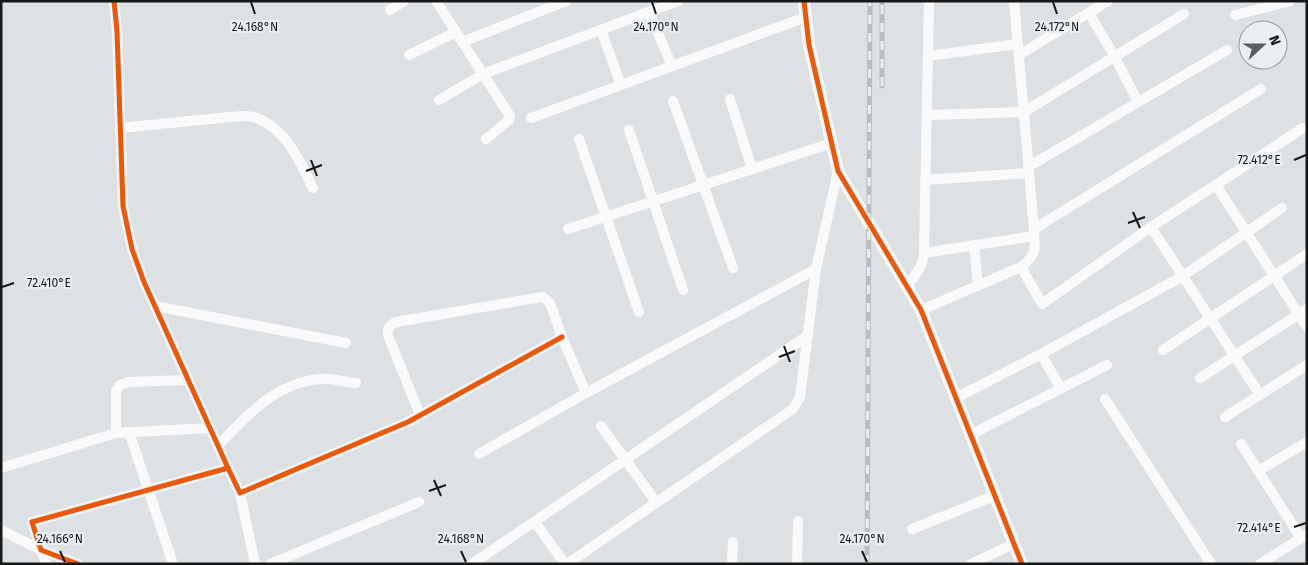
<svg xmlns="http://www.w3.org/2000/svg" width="1308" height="565" viewBox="0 0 1308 565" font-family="'Fira Sans',sans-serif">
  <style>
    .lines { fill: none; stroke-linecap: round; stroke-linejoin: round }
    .minor { stroke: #fafafb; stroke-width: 10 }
    .tertiary { stroke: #fafafb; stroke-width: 12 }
    .rail-casing { stroke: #bbbcbd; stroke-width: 5 }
    .rail { stroke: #eaeff1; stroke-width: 3; stroke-dasharray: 9; stroke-linecap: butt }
    .cycleway-casing { stroke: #eaeff1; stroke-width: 8 }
    .cycleway { stroke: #e8590c; stroke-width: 5 }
    .ticks { fill: none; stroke: #161819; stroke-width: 2 }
    .ticks-label { font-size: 12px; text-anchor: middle; fill: #161819; stroke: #eaeff1; stroke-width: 4.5; stroke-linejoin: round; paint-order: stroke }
  </style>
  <rect width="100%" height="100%" fill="#dee1e3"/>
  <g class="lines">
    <g class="minor">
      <polyline points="114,1 117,31 123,206 132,249 144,282 228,468"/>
      <polyline points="436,1 510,116 509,120 486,139"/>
      <polyline points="1014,1 1034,229"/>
      <polyline points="390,10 404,1"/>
      <polyline points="649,12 672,66"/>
      <polyline points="1089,13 1115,57 1138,102"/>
      <polyline points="1235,15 1290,1"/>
      <polyline points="601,30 621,85"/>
      <polyline points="462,42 566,1"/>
      <polyline points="409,55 456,32"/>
      <polyline points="1019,55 1108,1"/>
      <polyline points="928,56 1018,44"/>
      <polyline points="730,99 752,169"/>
      <polyline points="439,100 483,74 678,1"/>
      <polyline points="673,101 733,268"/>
      <polyline points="927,115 1024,112 1184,14"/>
      <polyline points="531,118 806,17"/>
      <path d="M 120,128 L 240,116 C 246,116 254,116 259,119 C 286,130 301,163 313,188"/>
      <polyline points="629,130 683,290"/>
      <polyline points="579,139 639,312"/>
      <polyline points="1028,167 1227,50"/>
      <polyline points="925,180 1029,173"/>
      <polyline points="1216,185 1307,327"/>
      <polyline points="1151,227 1303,128"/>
      <polyline points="568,229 832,143"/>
      <polyline points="974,245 978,286"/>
      <polyline points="924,253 1034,236"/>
      <polyline points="1021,267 1042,304 1151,227 1260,395"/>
      <path d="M 907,287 C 915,275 923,267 924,253 L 929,1"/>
      <polyline points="155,306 346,343"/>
      <path d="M 921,310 L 1021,267 C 1038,254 1035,249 1034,229 L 1261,89"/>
      <polyline points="1163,350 1307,254"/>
      <polyline points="1041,354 1061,389"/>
      <polyline points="1200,378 1307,309"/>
      <polyline points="956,398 1041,354 1183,276 1282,208"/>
      <polyline points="1105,399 1211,564"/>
      <path d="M 420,415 L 389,338 C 386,330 388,326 396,322 L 536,298 L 543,297 L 550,303 L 562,337 L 586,393"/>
      <polyline points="1225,417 1307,365"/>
      <polyline points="601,426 656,502"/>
      <polyline points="129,432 173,564"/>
      <polyline points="116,433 116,391 120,385 129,382 188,380"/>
      <polyline points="970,435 1107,365"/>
      <polyline points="1241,444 1301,538"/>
      <path d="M 218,446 C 247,414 282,377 329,379 C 338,380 347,382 356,383"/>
      <polyline points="479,454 586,393 816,269 838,171"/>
      <polyline points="1,468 116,433 210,428"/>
      <polyline points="1258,471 1307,442"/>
      <polyline points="240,493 255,564"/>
      <polyline points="535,522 565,564"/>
      <polyline points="912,529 994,496"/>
      <polyline points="1,530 41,550 47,564"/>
      <polyline points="78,564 41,550 32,522 228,468 240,493 408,422 562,337"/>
      <polyline points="270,564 419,502"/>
      <polyline points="472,564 807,336"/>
      <polyline points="567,564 793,409 800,397 816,269"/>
      <polyline points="732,564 733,542"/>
      <polyline points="797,564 798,521"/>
      <polyline points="971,564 1013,544"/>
      <polyline points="1260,564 1306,535"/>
    </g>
    <polyline class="tertiary" points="804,1 809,45 838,171 921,310 1022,564"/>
    <g class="rail-casing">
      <g id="rail">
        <polyline points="882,86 882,1"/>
        <polyline points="867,564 870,1"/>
      </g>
    </g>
    <use href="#rail" class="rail"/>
    <g class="cycleway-casing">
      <g id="cycleway">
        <polyline points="114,1 117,31 123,206 132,249 144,282 228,468"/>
        <polyline points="804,1 809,45 838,171 921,310 1022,564"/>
        <polyline points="78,564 41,550 32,522 228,468 240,493 408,422 562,337"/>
      </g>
    </g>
    <use href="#cycleway" class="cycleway"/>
  </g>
  <path class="ticks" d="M 251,2 L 255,14M 652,2 L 656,14M 1053,2 L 1057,14M 311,160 L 317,176M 1294,160 L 1306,155M 306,171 L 322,165M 1133,212 L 1140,228M 1128,223 L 1145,217M 2,287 L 14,283M 784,346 L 790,362M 779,357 L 795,351M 434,480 L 441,496M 429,491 L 446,485M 1294,527 L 1306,523M 60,551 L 65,562M 461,551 L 466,562M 862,551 L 867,562"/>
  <g class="ticks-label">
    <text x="255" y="31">24.168°N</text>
    <text x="656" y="31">24.170°N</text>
    <text x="1057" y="31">24.172°N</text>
    <text x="1259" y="164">72.412°E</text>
    <text x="49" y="287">72.410°E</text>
    <text x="1259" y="532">72.414°E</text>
    <text x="60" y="543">24.166°N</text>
    <text x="461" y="543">24.168°N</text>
    <text x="862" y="543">24.170°N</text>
  </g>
  <rect width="1308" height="565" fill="none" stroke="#161819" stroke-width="5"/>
  <g transform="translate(1263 45) rotate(69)"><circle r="24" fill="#eaeff1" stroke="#95999b"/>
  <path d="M0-4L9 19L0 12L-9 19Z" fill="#5c5e60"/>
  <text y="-8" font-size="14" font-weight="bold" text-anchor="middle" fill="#161819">N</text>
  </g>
</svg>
